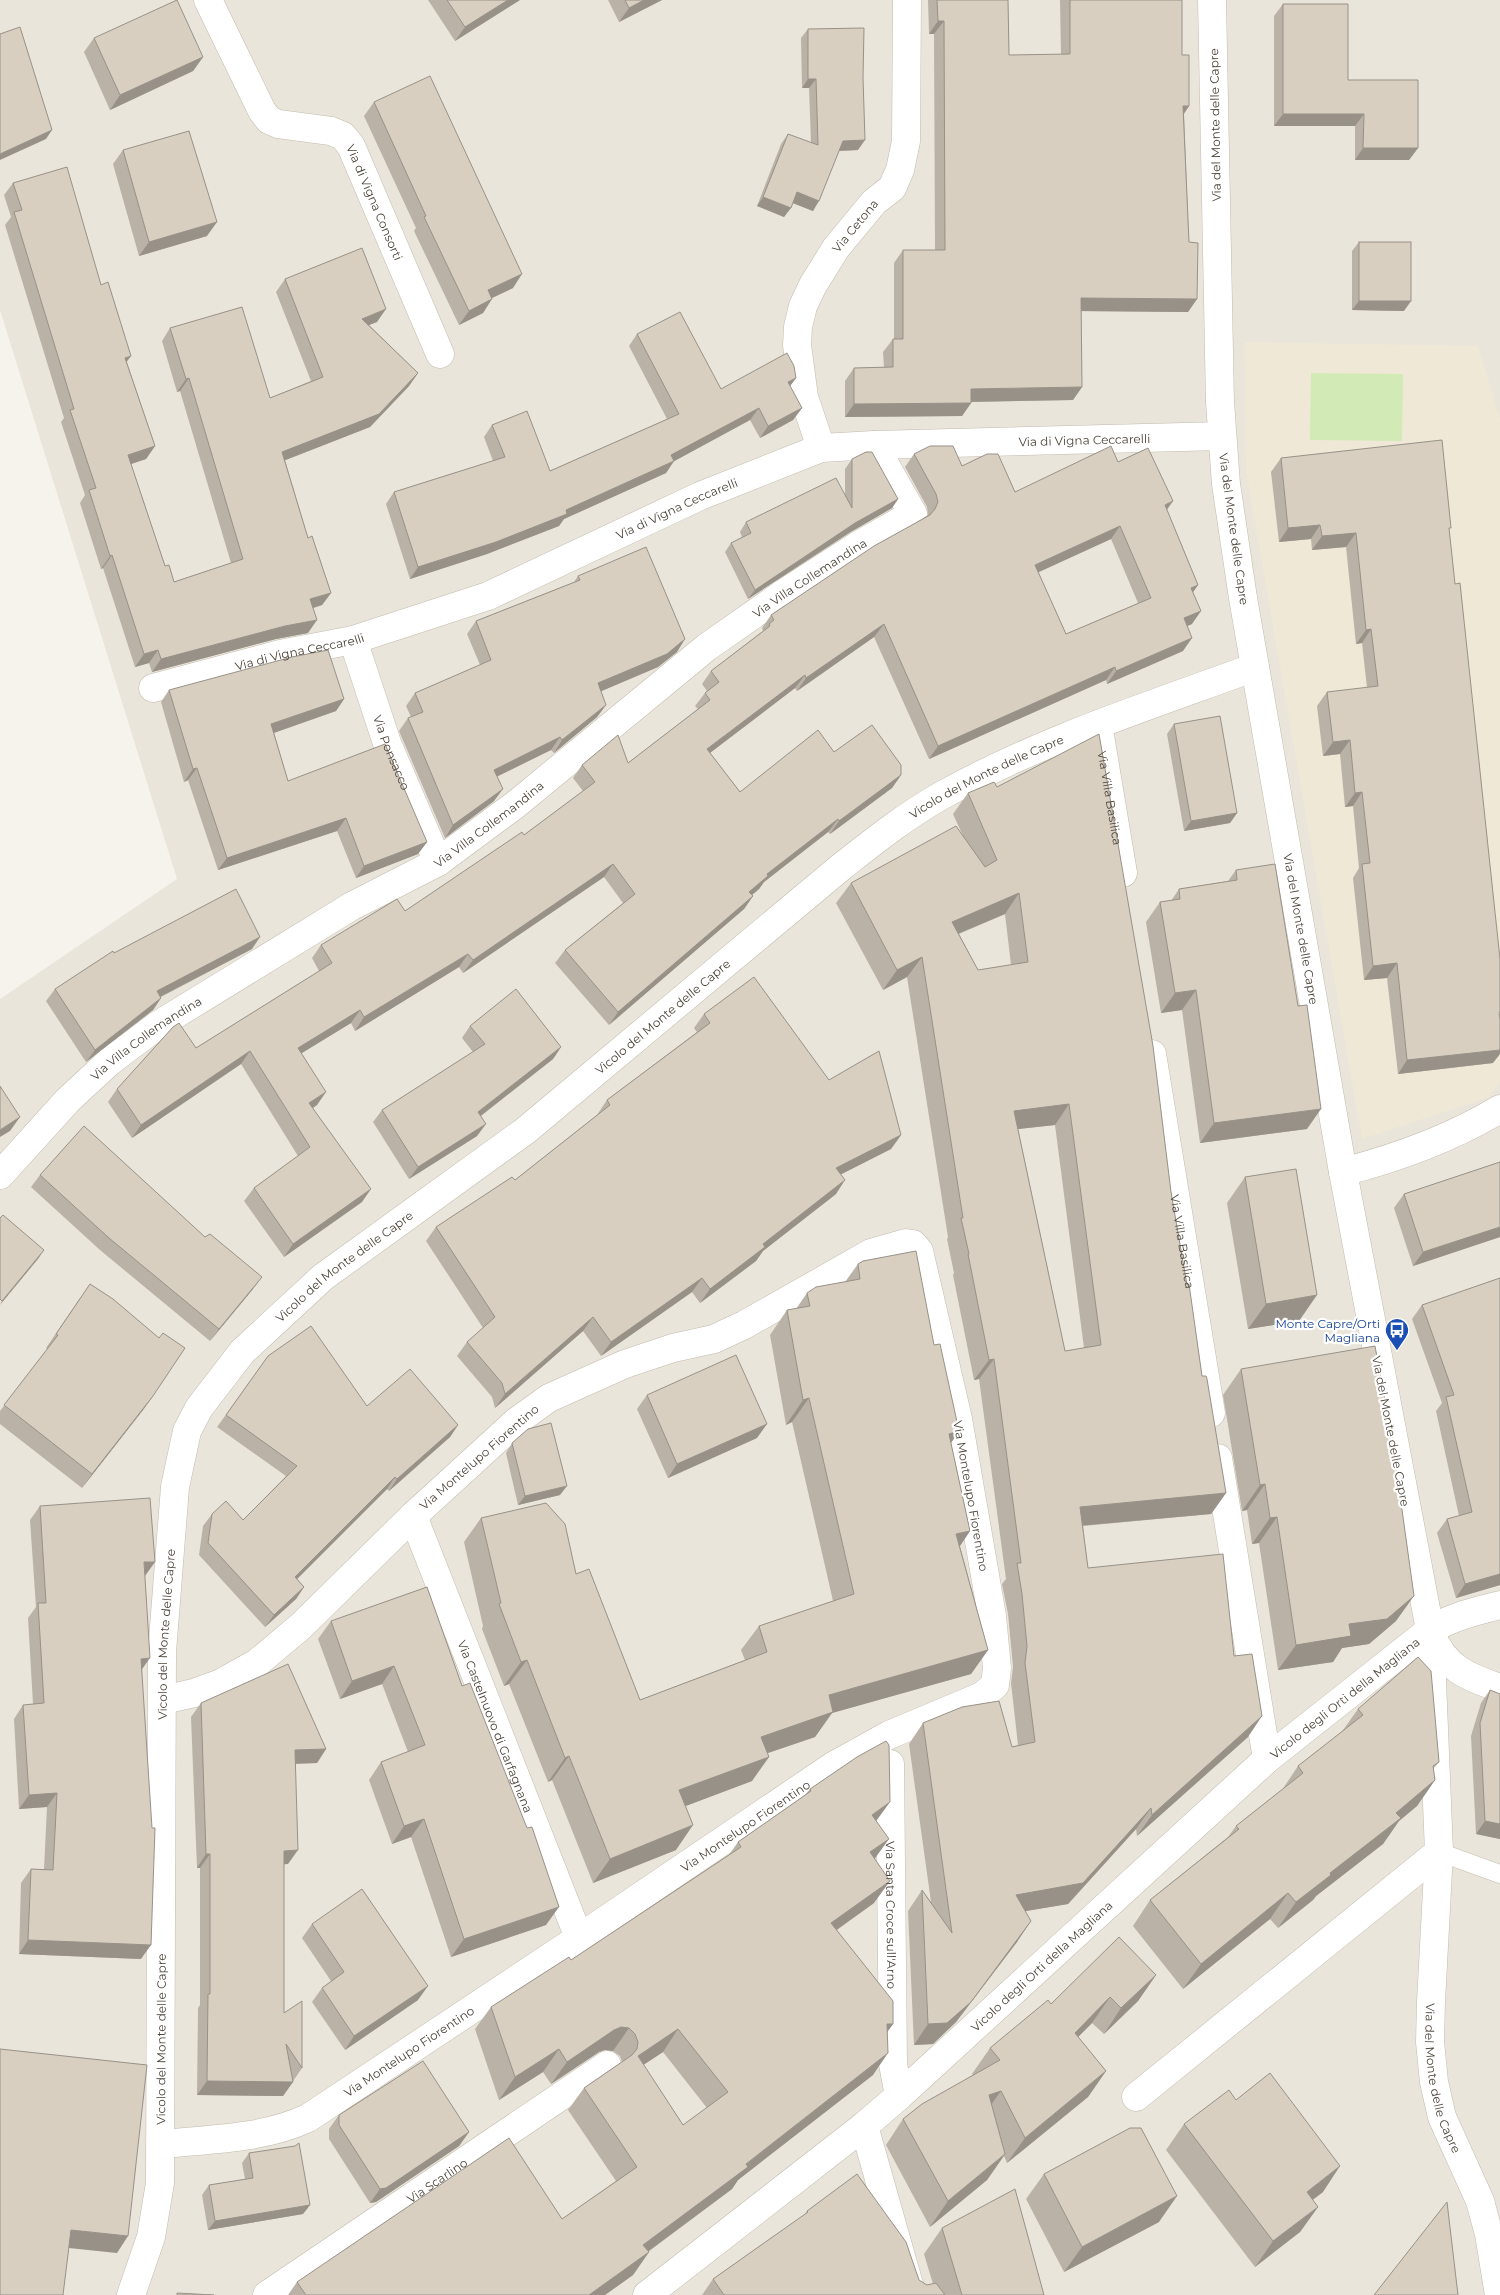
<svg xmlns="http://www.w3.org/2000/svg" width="1500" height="2295" viewBox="0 0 1500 2295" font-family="Montserrat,sans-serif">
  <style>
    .residential { fill: #eae5da }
    .education { fill: #efe8d6 }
    .green { fill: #d2eab5 }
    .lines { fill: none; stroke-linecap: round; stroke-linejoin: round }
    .service-casing { stroke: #c2bbae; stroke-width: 19 }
    .minor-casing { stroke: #c2bbae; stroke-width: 29 }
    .service { stroke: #fff; stroke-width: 18 }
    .minor { stroke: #fff; stroke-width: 28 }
    .wall { fill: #bab2a6; fill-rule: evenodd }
    .shaded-wall { fill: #979187 }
    .building { fill: #d8cfc1; stroke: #979187; fill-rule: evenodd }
    .labels { text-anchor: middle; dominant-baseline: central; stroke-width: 4.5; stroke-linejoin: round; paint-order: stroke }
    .street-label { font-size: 12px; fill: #4b4439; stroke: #fff }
    .transit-label { font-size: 12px; fill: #164399; stroke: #fff; text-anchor: end }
  </style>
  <rect width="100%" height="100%" fill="#f6f3ec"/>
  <polygon class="residential" points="0,0 1500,0 1500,2295 0,2295 0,999 177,879 0,310"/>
  <polygon class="education" points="1245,342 1478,346 1500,419 1500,1082 1489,1097 1362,1139 1246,470"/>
  <polygon class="green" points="1311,373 1403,374 1402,441 1310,440"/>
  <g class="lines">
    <g class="service-casing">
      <polyline id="service" points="1439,1852 1500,1874"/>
    </g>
    <g class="minor-casing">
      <g id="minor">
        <path id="s1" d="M 208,0 L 262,111 L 269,120 L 278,124 L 331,131 L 343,136 L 351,146 L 440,354"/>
        <path id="s2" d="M 821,448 L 804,397 L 797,345 L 798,327 L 803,306 L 813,285 L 836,248 L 874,202 L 892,188 L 900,170 L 906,141 L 907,0"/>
        <path id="s3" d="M 353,640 L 387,743 L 438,862"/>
        <path id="s4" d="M 153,688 L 280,654 L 353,640 L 488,596 L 700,496 L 821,448 L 874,445 L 1222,436"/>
        <path id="s5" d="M 1098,724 L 1123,873"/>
        <path id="s6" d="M 1152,1054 L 1211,1413"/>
        <path d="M 1343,1172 C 1397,1158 1452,1138 1500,1109"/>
        <path id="s7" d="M 0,1175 L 68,1100 L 109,1062 L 158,1025 L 352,906 L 438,862 L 515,805 L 707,647 L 784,593 L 857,546 L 913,514 L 874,445"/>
        <polyline points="1218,1458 1267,1759"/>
        <path id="s8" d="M 413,1516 L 579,1938"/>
        <path d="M 1431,1634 C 1445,1668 1467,1677 1500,1688"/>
        <path id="s9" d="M 890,1764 L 893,2064 L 899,2096"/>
        <path id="s10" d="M 1439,1852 L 1431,2002 L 1430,2042 L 1434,2082 L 1442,2117 L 1480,2201 L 1489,2234 L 1499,2295"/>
        <polyline points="1136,2097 1439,1852 1430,1630 1343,1172 1243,598 1226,484 1220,402 1212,0"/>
        <polyline points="864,2126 912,2295"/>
        <path id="s11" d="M 162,2144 C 211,2139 263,2139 308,2118 L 579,1938 L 833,1766 L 889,1735 L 982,1696 L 995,1685 L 997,1668 L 992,1616 L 958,1419 L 919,1251 L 913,1244 L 906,1243 L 871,1253 L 744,1325 L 714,1339 L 673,1348 L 625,1364 L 549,1398 L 517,1421 L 413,1516 L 301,1626 L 257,1663 L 219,1684 L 194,1693 L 163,1700"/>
        <path id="s12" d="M 131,2295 L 151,2237 L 160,2183 L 162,1652 L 175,1487 L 187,1431 L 199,1408 L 242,1352 L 323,1277 L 525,1131 L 841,867 C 873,842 904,817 939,797 C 1038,741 1149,706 1255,667"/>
        <path id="s13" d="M 267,2295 L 607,2065"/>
        <path id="s14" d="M 647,2295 L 864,2126 L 899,2096 L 1267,1759 L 1430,1630 C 1452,1617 1475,1611 1500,1605"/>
      </g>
    </g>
    <use href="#service" class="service"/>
    <use href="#minor" class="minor"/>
  </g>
  <g class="wall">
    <polygon points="428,0 520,0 455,41"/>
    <polygon points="608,0 662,0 619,22"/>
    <polygon points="928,0 1008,0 1009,55 1061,55 1060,0 1182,0 1182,55 1189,106 1184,114 1189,242 1197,299 1188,312 1081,311 1082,387 1073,400 971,402 971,403 962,416 845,417 845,381 854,368 884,367 883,352 893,339 894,339 894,263 903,250 935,250 934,34 929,34"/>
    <polygon points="1283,4 1348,80 1418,148 1409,160 1355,160 1355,126 1274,126 1274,16"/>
    <polygon points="808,29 858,150 839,151 813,211 793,203 784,217 757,206 781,144 788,134 811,143 809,88 802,88 801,38"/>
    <polygon points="94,38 203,57 193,71 110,110 84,52"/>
    <polygon points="374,102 513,288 492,298 483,313 459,325 414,231 416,228 364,116"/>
    <polygon points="123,150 207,236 139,256 113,164"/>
    <polygon points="13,183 101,285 155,446 146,459 131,464 165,566 174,582 231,563 180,391 177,392 162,341 170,328 270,398 311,381 276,292 285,279 377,322 369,325 418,373 409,386 370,427 285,460 308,538 331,593 322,605 313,608 308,633 276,639 152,672 149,663 135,667 103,568 101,569 80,503 85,495 61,422 64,418 5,225 11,217 4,195"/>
    <polygon points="1359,242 1404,311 1352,310 1352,251"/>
    <polygon points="637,334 721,389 796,378 790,386 802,408 793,420 760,438 750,420 674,461 666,473 564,519 559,526 487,554 410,579 386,504 394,492 493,461 484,437 492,425 550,471 667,419 629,346"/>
    <path d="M 914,454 L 962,466 L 1015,492 L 1118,462 L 1173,501 L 1167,510 L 1198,585 L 1193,592 L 1192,624 L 1187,626 L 1183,651 L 1107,684 L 1106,680 L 929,759 L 874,637 L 797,691 L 795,688 L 710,753 L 740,792 L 834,752 L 901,775 L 892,788 L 830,834 L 828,832 L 764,882 L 759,889 L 752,895 L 753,896 L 744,909 L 609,1025 L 555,963 L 565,950 L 623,903 L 604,877 L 463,973 L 459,967 L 355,1031 L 351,1023 L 301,1053 L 317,1105 L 313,1108 L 362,1202 L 284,1257 L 244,1201 L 254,1188 L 298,1156 L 241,1064 L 132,1138 L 108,1102 L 117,1089 L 196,1048 L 319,971 L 312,958 L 321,945 L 405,911 L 524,835 L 583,791 L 573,778 L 582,765 L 628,763 L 698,709 L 695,706 L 705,693 L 707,691 L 702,684 L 711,671 L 763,631 L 762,628 L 771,615 L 928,515 L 927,507 L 905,467 ZM 1111,539 L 1138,603 L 1066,634 L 1038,572 Z"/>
    <polygon points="1281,458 1449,530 1493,1063 1398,1074 1387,978 1364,980 1353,878 1359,868 1353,806 1345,807 1340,754 1323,756 1317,706 1327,692 1367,688 1362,643 1356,644 1346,547 1312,550 1311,539 1279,542 1271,472"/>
    <polygon points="852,459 898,499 892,508 849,533 748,599 725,552 731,543 742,537 740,532 746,522 845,496 845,469"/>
    <polygon points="578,576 677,652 658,667 601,691 606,705 597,717 554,753 551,750 497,776 494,801 445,838 399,731 408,718 411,717 406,706 415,693 480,665 467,634 476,621 574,582"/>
    <polygon points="169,690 344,699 336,711 274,733 288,781 427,842 418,854 356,878 337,831 218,870 188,780 184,782 161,702"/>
    <polygon points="1174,724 1237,813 1230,823 1184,831 1167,734"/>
    <path d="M 968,793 L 1171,1192 L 1202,1376 L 1226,1493 L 1211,1514 L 1083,1526 L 1088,1568 L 1234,1656 L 1248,1737 L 1137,1836 L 1136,1829 L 1068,1904 L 1025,1911 L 1017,1942 L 956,2022 L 933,2044 L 914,2045 L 908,1911 L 922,1890 L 931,1902 L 909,1744 L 923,1723 L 1012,1747 L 1018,1745 L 1011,1683 L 1013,1667 L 1008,1614 L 1002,1584 L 1006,1579 L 979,1379 L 974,1380 L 953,1275 L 954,1273 L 947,1239 L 948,1237 L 907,977 L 883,990 L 836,903 L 851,883 L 963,836 L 953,814 ZM 1005,914 L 1011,965 L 978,970 L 959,934 ZM 1055,1125 L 1084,1348 L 1065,1351 L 1018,1129 Z"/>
    <polygon points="1236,870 1307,1129 1200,1143 1182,1010 1161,1013 1146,922 1160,902 1171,901 1179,889 1228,881"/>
    <polygon points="252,949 161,997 161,998 153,1010 86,1062 46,1001 55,989 114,953"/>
    <polygon points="704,1014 829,1080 901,1135 891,1149 841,1174 836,1194 763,1251 756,1261 700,1303 692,1292 601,1356 583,1331 495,1408 492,1397 457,1356 467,1342 483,1328 426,1241 436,1227 515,1180 597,1115 607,1100 697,1032 694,1028"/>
    <polygon points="470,1026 561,1047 553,1059 481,1116 477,1136 409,1179 373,1122 382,1110 473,1052 462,1038"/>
    <polygon points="1500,1162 1500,1237 1413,1266 1394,1208 1404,1194"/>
    <polygon points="40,1175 253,1289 210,1341 100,1250 31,1187"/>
    <polygon points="1245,1177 1299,1321 1248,1329 1227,1203"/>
    <polygon points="858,1264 934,1345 959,1431 951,1443 970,1531 960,1546 988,1650 971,1674 832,1713 815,1737 768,1753 752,1781 685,1806 676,1850 593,1883 552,1780 548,1782 509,1684 504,1686 482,1629 483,1626 464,1542 481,1518 576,1574 640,1700 745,1660 741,1650 759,1626 833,1601 792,1422 786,1425 770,1335 787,1310 796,1309 807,1293 845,1282"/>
    <polygon points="1500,1278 1500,1585 1456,1598 1437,1533 1447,1519 1459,1516 1436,1411 1442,1403 1412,1319 1422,1305"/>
    <polygon points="80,1298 159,1338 153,1396 143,1410 82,1488 0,1424 0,1411 48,1349 46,1348"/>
    <polygon points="268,1356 367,1406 458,1425 450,1437 389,1491 387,1489 297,1579 304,1587 296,1599 265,1627 199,1555 203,1526 212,1514 243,1520 286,1476 217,1427"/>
    <polygon points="1241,1369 1396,1621 1369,1644 1342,1648 1333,1662 1278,1670 1259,1543 1252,1544 1247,1510 1242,1511 1223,1395"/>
    <polygon points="647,1395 757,1438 668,1478 637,1409"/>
    <polygon points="512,1443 560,1495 518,1505 506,1453"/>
    <polygon points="40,1506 145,1575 142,1670 141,1959 19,1954 21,1883 31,1869 44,1869 47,1807 19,1809 14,1719 23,1705 33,1704 28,1618 36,1607 30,1520"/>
    <polygon points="427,1587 546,1925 451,1957 411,1837 392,1844 369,1780 381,1762 408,1752 382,1684 340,1699 318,1639 331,1621"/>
    <polygon points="1490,1690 1500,1694 1500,1839 1476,1834 1471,1736 1481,1703"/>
    <polygon points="201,1703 326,1749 317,1763 295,1764 288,1864 284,1864 284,2013 302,2068 283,2096 197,2095 198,2008 200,2005 200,1868 197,1868 191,1717"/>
    <polygon points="1358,1709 1439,1762 1433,1769 1435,1780 1417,1806 1399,1821 1383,1844 1316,1896 1313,1900 1278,1928 1270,1919 1183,1989 1133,1926 1150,1900 1228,1837 1236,1826 1282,1790 1298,1766 1341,1733"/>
    <path d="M 810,1789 L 876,1821 L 875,1858 L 874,1903 L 837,1930 L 893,2024 L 887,2032 L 873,2075 L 738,2180 L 732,2189 L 648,2252 L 649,2252 L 633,2275 L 605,2295 L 288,2295 L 297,2282 L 562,2219 L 616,2181 L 568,2110 L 584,2088 L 622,2062 L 620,2056 L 613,2051 L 605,2050 L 599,2052 L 551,2084 L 543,2072 L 499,2100 L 475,2029 L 491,2007 L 571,1960 L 729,1855 L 738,1842 L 805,1795 ZM 663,2052 L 707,2108 L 683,2125 L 643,2065 Z"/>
    <polygon points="312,1924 418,2000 345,2050 312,2002 322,1988 331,1981 302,1938"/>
    <polygon points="1156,1975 1138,2001 1104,2034 1092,2023 1078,2037 1106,2071 1088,2097 1007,2163 1004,2156 987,2180 930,2227 886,2145 903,2119 973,2075 972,2074 990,2048 1051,2004"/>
    <polygon points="1236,2100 1323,2192 1312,2200 1318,2207 1300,2232 1255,2267 1166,2150 1184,2124"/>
    <polygon points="339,2115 469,2132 459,2146 376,2202 370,2203 329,2139 329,2129"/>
    <polygon points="249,2153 310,2205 303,2214 208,2230 202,2195 209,2185 245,2179 242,2163"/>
    <polygon points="1044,2174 1159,2222 1064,2272 1026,2199"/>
    <polygon points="807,2211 927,2285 933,2284 924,2254 942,2228 1044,2295 702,2295 713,2279 803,2216"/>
  </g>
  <g class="shaded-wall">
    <polygon points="508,0 520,0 455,41 465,27"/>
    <polygon points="644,0 662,0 619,22 629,8"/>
    <polygon points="938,21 944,21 934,34 929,34"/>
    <polygon points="203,57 193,71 110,110 120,95"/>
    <polygon points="808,79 816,79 809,88 802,88"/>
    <polygon points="1183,106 1189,106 1180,119"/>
    <polygon points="1283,114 1364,114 1355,126 1274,126"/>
    <polygon points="52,130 46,139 0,160 0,154"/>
    <polygon points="865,140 858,150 836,151 843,141"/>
    <polygon points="1363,148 1418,148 1409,160 1355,160"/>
    <polygon points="797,192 819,201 813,211 790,202"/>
    <polygon points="763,197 791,208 784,217 757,206"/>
    <polygon points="217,222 207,236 139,256 149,242"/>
    <polygon points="522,274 513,288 479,304 488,290"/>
    <polygon points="1081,298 1197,299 1188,312 1072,311"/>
    <polygon points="492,299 483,313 459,325 469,311"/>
    <polygon points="1359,301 1411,301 1404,311 1352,310"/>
    <polygon points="386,309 377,322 353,331 362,319"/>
    <polygon points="131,356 122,368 125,358"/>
    <polygon points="418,373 409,386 370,427 273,465 282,452"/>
    <polygon points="189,378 180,391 177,392 186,379"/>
    <polygon points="796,378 787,390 788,382"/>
    <polygon points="1082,387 1073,400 962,402 971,389"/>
    <polygon points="971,403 962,416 845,417 854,404"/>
    <polygon points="759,408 750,420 669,464 674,461 666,473 564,519 559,526 487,554 410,579 418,567 566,510"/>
    <polygon points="802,408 793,420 760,438 768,426"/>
    <polygon points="155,446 146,459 119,468 128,455"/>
    <polygon points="898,499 892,508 849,533 748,599 755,590 855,523"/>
    <polygon points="1173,501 1163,514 1165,505"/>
    <polygon points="1320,525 1311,539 1279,542 1288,528"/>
    <polygon points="1120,526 1111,539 1026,578 1035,565"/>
    <polygon points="1356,533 1346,547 1312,550 1322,536"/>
    <polygon points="112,555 103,568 101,569 110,556"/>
    <polygon points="1198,585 1189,598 1191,588"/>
    <polygon points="331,593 322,605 301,612 310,599"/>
    <polygon points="1201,611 1192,624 1175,631 1184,618"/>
    <polygon points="317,620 308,633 276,639 152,672 161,659 285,626"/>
    <polygon points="884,624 874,637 797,691 806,678"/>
    <polygon points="1371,629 1362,643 1356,644 1366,630"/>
    <polygon points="1192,638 1183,651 1107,684 1116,671"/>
    <polygon points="685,639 677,652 658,667 590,696 598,683"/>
    <polygon points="158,650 149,663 135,667 144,654"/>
    <polygon points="1115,667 1106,680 929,759 938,746"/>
    <polygon points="805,675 795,688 698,762 707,749"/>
    <polygon points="344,699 336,711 262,737 271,724"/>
    <polygon points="606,705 597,717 554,753 562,740"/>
    <polygon points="560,737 551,750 486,782 494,770"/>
    <polygon points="1350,740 1340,754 1323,756 1333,742"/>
    <polygon points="197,768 188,780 184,782 193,769"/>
    <polygon points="901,775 892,788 830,834 839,821"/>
    <polygon points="503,789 494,801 445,838 453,825"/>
    <polygon points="1362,792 1353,806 1345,807 1355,793"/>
    <polygon points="1237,813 1230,823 1184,831 1191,821"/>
    <polygon points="346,818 337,831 218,870 227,858"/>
    <polygon points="838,819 828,832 764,882 759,889 740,905 749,892 767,874"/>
    <polygon points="427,842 418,854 356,878 364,866"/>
    <polygon points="613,864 604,877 463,973 473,960"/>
    <polygon points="1019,893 1005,914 938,942 952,922"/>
    <polygon points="753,896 744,909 609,1025 618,1012"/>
    <polygon points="260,937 252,949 148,1003 157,991"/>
    <polygon points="468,954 459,967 355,1031 364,1017"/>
    <polygon points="922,957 907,977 883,990 897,970"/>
    <polygon points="1397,963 1387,978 1364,980 1373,966"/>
    <polygon points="1196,990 1182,1010 1161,1013 1175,993"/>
    <polygon points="161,998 153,1010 86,1062 95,1050"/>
    <polygon points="360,1010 351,1023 289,1061 298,1048"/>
    <polygon points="561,1047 553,1059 470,1124 478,1112"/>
    <polygon points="1500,1050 1500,1054 1493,1063 1398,1074 1407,1060"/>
    <polygon points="250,1051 241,1064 132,1138 141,1125"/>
    <polygon points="326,1092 317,1105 300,1116 309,1103"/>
    <polygon points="1069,1104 1055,1125 1000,1131 1014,1111"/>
    <polygon points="1321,1109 1307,1129 1200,1143 1214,1123"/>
    <polygon points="20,1117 10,1131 0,1137 0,1130"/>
    <polygon points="486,1124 477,1136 409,1179 418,1167"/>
    <polygon points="901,1135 891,1149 826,1182 836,1168"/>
    <polygon points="845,1180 836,1194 763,1251 756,1261 700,1303 710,1289 763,1244"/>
    <polygon points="371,1189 362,1202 284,1257 293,1244"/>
    <polygon points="1500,1227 1500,1237 1413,1266 1423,1252"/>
    <polygon points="44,1250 38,1259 0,1305 2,1301"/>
    <polygon points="262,1277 253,1289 210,1341 219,1329"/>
    <polygon points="702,1278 692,1292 601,1356 611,1342"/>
    <polygon points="1317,1295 1299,1321 1248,1329 1266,1304"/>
    <polygon points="593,1317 583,1331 495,1408 505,1394"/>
    <polygon points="994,1359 979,1379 974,1380 989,1360"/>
    <polygon points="153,1396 143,1410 82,1488 92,1474"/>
    <polygon points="809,1398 792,1422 786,1425 803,1400"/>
    <polygon points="767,1424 757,1438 668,1478 677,1464"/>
    <polygon points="458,1425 450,1437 389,1491 397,1479"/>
    <polygon points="959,1431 942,1456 949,1434"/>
    <polygon points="395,1477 387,1489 287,1589 295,1577"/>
    <polygon points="1265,1484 1247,1510 1242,1511 1260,1485"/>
    <polygon points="567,1486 560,1495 518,1505 525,1496"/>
    <polygon points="1226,1493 1211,1514 1066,1527 1080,1507"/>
    <polygon points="1277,1517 1259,1543 1252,1544 1270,1518"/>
    <polygon points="970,1531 953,1556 956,1534"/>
    <polygon points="144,1562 155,1562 145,1576"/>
    <polygon points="1500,1574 1500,1585 1456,1598 1465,1584"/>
    <polygon points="304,1587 296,1599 265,1627 274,1615"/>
    <polygon points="1414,1596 1396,1621 1369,1644 1342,1648 1333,1662 1278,1670 1296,1645 1349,1624"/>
    <polygon points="988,1650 971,1674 832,1713 815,1737 744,1761 761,1737 829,1695"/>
    <polygon points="150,1658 140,1672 141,1659"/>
    <polygon points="527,1660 509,1684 504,1686 521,1662"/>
    <polygon points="394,1666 382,1684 340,1699 352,1681"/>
    <polygon points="1262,1716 1248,1737 1137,1836 1152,1815"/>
    <polygon points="326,1749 317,1763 285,1764 295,1750"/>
    <polygon points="569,1756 552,1780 548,1782 565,1758"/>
    <polygon points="769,1757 752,1781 662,1815 679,1790"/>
    <polygon points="1435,1780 1417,1806 1399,1821 1383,1844 1316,1896 1313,1900 1278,1928 1296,1902 1330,1873 1396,1813"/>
    <polygon points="57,1793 47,1807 19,1809 29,1795"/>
    <polygon points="890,1802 874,1824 872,1815"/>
    <polygon points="1151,1808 1136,1829 1068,1904 1002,1915 1016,1895"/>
    <polygon points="424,1819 411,1837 392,1844 404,1826"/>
    <polygon points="1485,1821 1500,1824 1500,1839 1476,1834"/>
    <polygon points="693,1825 676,1850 593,1883 610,1859"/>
    <polygon points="889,1839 873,1861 870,1852"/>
    <polygon points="298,1850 288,1864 275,1865 284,1851"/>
    <polygon points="206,1854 210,1854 200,1868 197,1868"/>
    <polygon points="890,1881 874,1903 815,1945 831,1923"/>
    <polygon points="1288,1893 1270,1919 1183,1989 1201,1964"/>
    <polygon points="559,1907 546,1925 451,1957 464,1939"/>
    <polygon points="1031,1921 1017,1942 956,2022 933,2044 914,2045 928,2024"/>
    <polygon points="28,1940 151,1945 141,1959 19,1954"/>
    <polygon points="1156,1975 1138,2001 1104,2034 1121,2008"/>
    <polygon points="428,1986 418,2000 345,2050 354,2036"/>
    <polygon points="1110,1997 1092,2023 1057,2058 1075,2033"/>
    <polygon points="887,2024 893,2024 877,2046"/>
    <polygon points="621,2027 629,2028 613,2051 605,2050 599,2052 551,2084 567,2062 614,2030"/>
    <polygon points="678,2029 663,2052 622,2079 638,2056"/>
    <polygon points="559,2049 543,2072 499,2100 515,2077"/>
    <polygon points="888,2053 873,2075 738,2180 732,2189 627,2267 643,2245"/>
    <polygon points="1106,2071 1088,2097 1007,2163 1025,2138"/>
    <polygon points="207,2081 293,2082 283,2096 197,2095"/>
    <polygon points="1001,2091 983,2116 989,2095"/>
    <polygon points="469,2132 459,2146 376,2202 370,2203 380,2189"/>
    <polygon points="1005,2154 987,2180 930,2227 948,2201"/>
    <polygon points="1340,2166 1323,2192 1289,2218 1307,2192"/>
    <polygon points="1177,2196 1159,2222 1064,2272 1082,2247"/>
    <polygon points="310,2205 303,2214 208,2230 215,2221"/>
    <polygon points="1318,2207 1300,2232 1255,2267 1273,2241"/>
    <polygon points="71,2230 128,2236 117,2253 59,2247"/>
    <polygon points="649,2252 633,2275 605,2295 589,2295"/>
  </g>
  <g class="building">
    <polygon points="177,0 203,57 120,95 94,38"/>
    <polygon points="447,0 508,0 465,27"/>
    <polygon points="625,0 644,0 629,8"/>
    <polygon points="937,0 1008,0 1009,55 1070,54 1070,0 1182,0 1182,55 1189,55 1189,106 1183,106 1189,242 1198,243 1197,299 1081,298 1082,387 971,389 971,403 854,404 854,368 893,367 893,339 903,339 903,250 945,250 944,21 938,21"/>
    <polygon points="1283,4 1348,4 1348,80 1418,80 1418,148 1363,148 1364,114 1283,114"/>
    <polygon points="20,27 52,130 0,154 0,34"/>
    <polygon points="864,28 863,78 865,140 843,141 819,201 797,192 791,208 763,197 788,134 818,145 816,79 808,79 808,29"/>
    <polygon points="430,76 522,274 488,290 492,299 469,311 424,217 426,216 374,102"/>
    <polygon points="189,131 217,222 149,242 123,150"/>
    <polygon points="67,167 101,285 108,282 131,356 125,358 155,446 128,455 165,566 169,565 174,582 243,559 189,378 186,379 170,328 242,307 270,398 323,377 285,279 362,248 386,309 362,319 418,373 379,414 282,452 308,538 312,536 331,593 310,599 317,620 285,626 161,659 158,650 144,654 112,555 110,556 89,490 96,488 70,410 74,409 14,212 22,210 13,183"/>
    <rect x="1359" y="242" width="52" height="59"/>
    <polygon points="680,312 721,389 787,353 794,366 796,378 788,382 802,408 768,426 759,408 671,455 674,461 566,510 567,514 496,542 418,567 394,492 505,457 492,425 527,411 550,471 679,414 637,334"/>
    <polygon points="1442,440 1451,528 1449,528 1455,584 1460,583 1500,959 1500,1012 1499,1012 1500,1020 1500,1050 1407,1060 1397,963 1373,966 1362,864 1370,863 1362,792 1355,793 1350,740 1333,742 1327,692 1378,686 1371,629 1366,630 1356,533 1322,536 1320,525 1288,528 1281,458"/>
    <path d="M 930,446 L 953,446 L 962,466 L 987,454 L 998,454 L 1015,492 L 1111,446 L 1118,462 L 1148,448 L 1173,501 L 1165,505 L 1198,585 L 1191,588 L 1201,611 L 1184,618 L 1192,638 L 1116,671 L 1115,667 L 938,746 L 884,624 L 806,678 L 805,675 L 707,749 L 740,792 L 818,730 L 834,752 L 872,725 L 901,765 L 901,775 L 839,821 L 838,819 L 767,874 L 768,876 L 749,892 L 753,896 L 618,1012 L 565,950 L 635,894 L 613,864 L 473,960 L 468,954 L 364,1017 L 360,1010 L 298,1048 L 326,1092 L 309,1103 L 371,1189 L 293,1244 L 254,1188 L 310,1147 L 250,1051 L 141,1125 L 117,1089 L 173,1027 L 179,1023 L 196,1048 L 332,963 L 321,945 L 397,899 L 405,911 L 522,832 L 524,835 L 595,782 L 582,765 L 618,735 L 628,763 L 710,700 L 705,693 L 719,682 L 711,671 L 770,626 L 769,624 L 774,620 L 771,615 L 874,546 L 930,515 L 935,509 L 938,502 L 936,494 L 914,454 ZM 1120,526 L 1151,598 L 1066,634 L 1035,565 Z"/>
    <polygon points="866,452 872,452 898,499 855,523 755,590 731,543 751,533 746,522 836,478 852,508 852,459"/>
    <polygon points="646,547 685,639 667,654 598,683 606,705 562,740 560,737 494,770 503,789 453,825 408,718 423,712 415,693 491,660 476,621 580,580 578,576"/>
    <polygon points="328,650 344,699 271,724 288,781 385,744 427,842 364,866 346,818 227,858 197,768 193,769 169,690 292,657"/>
    <polygon points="1220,716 1237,813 1191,821 1174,724"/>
    <path d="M 1099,734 L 1153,1046 L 1171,1192 L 1187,1285 L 1189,1284 L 1202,1376 L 1206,1376 L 1207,1379 L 1226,1493 L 1080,1507 L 1088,1568 L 1223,1554 L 1234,1656 L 1252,1654 L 1262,1716 L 1152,1815 L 1151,1808 L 1083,1883 L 1016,1895 L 1031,1921 L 971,2002 L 947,2023 L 928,2024 L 922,1890 L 952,1933 L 923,1723 L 962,1707 L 999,1701 L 1012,1747 L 1035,1742 L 1025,1663 L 1027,1646 L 1022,1594 L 1017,1563 L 1021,1563 L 994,1359 L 989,1360 L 968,1254 L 969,1254 L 961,1218 L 963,1218 L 922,957 L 897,970 L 851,883 L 956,826 L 985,867 L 997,860 L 968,793 L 994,782 L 997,787 ZM 1019,893 L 1028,962 L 978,970 L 952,922 ZM 1069,1104 L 1101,1345 L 1065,1351 L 1014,1111 Z"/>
    <polygon points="1275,864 1298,1006 1307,1005 1321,1109 1214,1123 1196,990 1175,993 1160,902 1180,899 1179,889 1237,880 1236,870"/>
    <polygon points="236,889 260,937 157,991 161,998 95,1050 55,989 113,951 114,953"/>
    <polygon points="754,977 829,1080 879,1051 901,1135 836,1168 845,1180 763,1244 765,1247 710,1289 702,1278 611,1342 593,1317 505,1394 502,1383 467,1342 495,1317 436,1227 512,1177 515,1180 610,1105 607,1100 710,1023 704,1014"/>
    <polygon points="516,989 561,1047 478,1112 486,1124 418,1167 382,1110 485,1044 470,1026"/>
    <polygon points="0,1086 20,1117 0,1130"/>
    <polygon points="84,1126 205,1237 210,1234 262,1277 219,1329 109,1238 40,1175"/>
    <polygon points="1500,1162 1500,1227 1423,1252 1404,1194"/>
    <polygon points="1296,1169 1317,1295 1266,1304 1245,1177"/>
    <polygon points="3,1215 44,1250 2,1301 0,1299 0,1218"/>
    <polygon points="916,1251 934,1345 940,1344 959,1431 949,1434 970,1531 956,1534 988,1650 829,1695 833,1712 761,1737 769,1757 679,1790 693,1825 610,1859 569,1756 565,1758 527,1660 521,1662 499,1604 501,1603 481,1518 546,1503 565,1524 576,1574 589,1569 640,1700 767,1652 759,1626 854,1594 809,1398 803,1400 787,1310 810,1306 807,1293 816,1287 860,1279 858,1264 863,1261"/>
    <polygon points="1500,1278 1500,1574 1465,1584 1447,1519 1472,1512 1446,1397 1454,1395 1422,1305"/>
    <polygon points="90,1284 113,1299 159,1338 163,1333 185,1348 153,1396 92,1474 4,1405 58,1335 56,1334"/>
    <polygon points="311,1326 367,1406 410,1369 458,1425 397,1479 395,1477 295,1577 304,1587 274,1615 208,1543 212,1514 226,1501 243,1520 297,1466 226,1415 268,1356"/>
    <polygon points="1375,1346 1392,1438 1414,1596 1387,1619 1349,1624 1351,1636 1296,1645 1277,1517 1270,1518 1265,1484 1260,1485 1241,1369"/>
    <polygon points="736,1355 767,1424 677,1464 647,1395"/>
    <polygon points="551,1423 567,1486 525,1496 512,1443 528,1429"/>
    <polygon points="150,1498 155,1562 144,1562 150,1658 141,1659 152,1828 155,1828 151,1945 28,1940 31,1869 53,1870 57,1793 29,1795 23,1705 44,1703 38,1603 46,1603 40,1506"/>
    <polygon points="427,1587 462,1686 470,1683 527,1828 532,1827 559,1907 464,1939 424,1819 404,1826 381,1762 425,1745 394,1666 352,1681 331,1621"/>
    <polygon points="1418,1657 1431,1671 1439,1762 1433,1766 1435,1780 1396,1813 1401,1818 1330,1873 1331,1875 1296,1902 1288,1893 1201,1964 1150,1900 1239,1829 1236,1826 1303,1773 1298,1766 1363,1715 1358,1709"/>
    <polygon points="288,1664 326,1749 295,1750 298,1850 284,1851 284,2013 302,2001 302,2068 286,2044 293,2082 207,2081 208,1994 210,1994 210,1854 206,1854 201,1703"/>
    <polygon points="1490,1690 1500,1694 1500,1824 1485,1821 1480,1723"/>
    <path d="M 886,1741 L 889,1745 L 890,1802 L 872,1815 L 889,1839 L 870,1852 L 890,1881 L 831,1923 L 893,2001 L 893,2024 L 887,2024 L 888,2053 L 746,2164 L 748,2167 L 643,2245 L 649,2252 L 589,2295 L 306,2295 L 297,2282 L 509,2138 L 562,2219 L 637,2167 L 584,2088 L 632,2055 L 637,2049 L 638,2042 L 635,2034 L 629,2028 L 621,2027 L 614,2030 L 567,2062 L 559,2049 L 515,2077 L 491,2007 L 569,1957 L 571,1960 L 741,1847 L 738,1842 L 811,1791 L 810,1789 L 857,1757 ZM 678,2029 L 728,2092 L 683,2125 L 638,2056 Z"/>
    <polygon points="362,1889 428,1986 354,2036 322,1988 344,1972 312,1924"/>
    <polygon points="1119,1937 1156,1975 1121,2008 1110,1997 1075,2033 1106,2071 1025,2138 1001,2091 989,2095 1005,2154 948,2201 903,2119 922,2104 1000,2060 990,2048 1048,2000 1051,2004"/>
    <polygon points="0,2049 147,2065 128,2236 71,2230 63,2295 0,2295"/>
    <polygon points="423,2061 469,2132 386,2188 380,2189 339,2125 339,2115"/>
    <polygon points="1270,2073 1340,2166 1307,2192 1318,2207 1273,2241 1184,2124 1229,2090 1236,2100"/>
    <polygon points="1130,2128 1141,2128 1177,2196 1082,2247 1044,2174"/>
    <polygon points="299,2143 310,2205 215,2221 209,2185 253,2178 249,2153 295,2146"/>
    <polygon points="857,2174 906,2242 919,2280 927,2285 936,2283 945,2295 724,2295 713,2279 808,2212 807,2211"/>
    <polygon points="1015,2189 1044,2295 962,2295 942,2228"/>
    <polygon points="1447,2202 1458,2295 1374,2295"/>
    <polygon points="177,2293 214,2295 177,2295"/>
  </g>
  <defs>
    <g id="bus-pin" transform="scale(1.25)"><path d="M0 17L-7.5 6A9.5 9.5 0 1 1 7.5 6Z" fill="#1a4fb4" stroke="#fff"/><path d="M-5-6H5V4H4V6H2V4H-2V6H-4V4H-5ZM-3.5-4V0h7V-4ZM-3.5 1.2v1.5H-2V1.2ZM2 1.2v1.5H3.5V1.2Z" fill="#fff"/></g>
  </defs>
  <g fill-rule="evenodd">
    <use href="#bus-pin" x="1397" y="1330"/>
  </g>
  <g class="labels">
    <g class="street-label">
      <text transform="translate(1215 125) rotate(-91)">Via del Monte delle Capre</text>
      <text stroke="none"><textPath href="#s1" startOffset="285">Via di Vigna Consorti</textPath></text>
      <text stroke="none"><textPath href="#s2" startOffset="242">Via Cetona</textPath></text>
      <text stroke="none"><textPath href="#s4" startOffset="976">Via di Vigna Ceccarelli</textPath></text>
      <text stroke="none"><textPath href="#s4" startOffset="556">Via di Vigna Ceccarelli</textPath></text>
      <text transform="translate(1234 529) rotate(82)">Via del Monte delle Capre</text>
      <text stroke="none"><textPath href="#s7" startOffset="1011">Via Villa Collemandina</textPath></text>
      <text stroke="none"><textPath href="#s4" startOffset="151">Via di Vigna Ceccarelli</textPath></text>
      <text stroke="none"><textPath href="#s3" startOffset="119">Via Ponsacco</textPath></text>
      <text stroke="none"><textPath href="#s12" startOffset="1910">Vicolo del Monte delle Capre</textPath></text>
      <text stroke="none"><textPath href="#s5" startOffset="75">Via Villa Basilica</textPath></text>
      <text stroke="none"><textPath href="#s7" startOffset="606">Via Villa Collemandina</textPath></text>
      <text transform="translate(1301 929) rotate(80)">Via del Monte delle Capre</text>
      <text stroke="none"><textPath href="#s12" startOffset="1505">Vicolo del Monte delle Capre</textPath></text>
      <text stroke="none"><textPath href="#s7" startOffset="201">Via Villa Collemandina</textPath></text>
      <text stroke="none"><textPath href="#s6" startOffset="190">Via Villa Basilica</textPath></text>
      <text stroke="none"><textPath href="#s12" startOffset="1100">Vicolo del Monte delle Capre</textPath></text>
      <text transform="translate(1391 1431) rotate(79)">Via del Monte delle Capre</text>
      <text transform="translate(479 1457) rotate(-41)">Via Montelupo Fiorentino</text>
      <text transform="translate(971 1496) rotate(80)">Via Montelupo Fiorentino</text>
      <text stroke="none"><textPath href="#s12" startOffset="665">Vicolo del Monte delle Capre</textPath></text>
      <text stroke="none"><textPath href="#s14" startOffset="919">Vicolo degli Orti della Magliana</textPath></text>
      <text stroke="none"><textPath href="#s8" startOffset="226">Via Castelnuovo di Garfagnana</textPath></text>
      <text stroke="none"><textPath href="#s11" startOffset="675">Via Montelupo Fiorentino</textPath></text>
      <text stroke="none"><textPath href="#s9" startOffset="151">Via Santa Croce sull'Arno</textPath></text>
      <text stroke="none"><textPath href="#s14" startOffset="514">Vicolo degli Orti della Magliana</textPath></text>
      <text stroke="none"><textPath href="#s12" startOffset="260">Vicolo del Monte delle Capre</textPath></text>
      <text stroke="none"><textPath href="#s11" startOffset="270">Via Montelupo Fiorentino</textPath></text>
      <text stroke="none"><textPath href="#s10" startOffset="228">Via del Monte delle Capre</textPath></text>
      <text stroke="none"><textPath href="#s13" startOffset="205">Via Scarlino</textPath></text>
    </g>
    <g class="transit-label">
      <text x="1380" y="1323">Monte Capre/Orti<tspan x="1380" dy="14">Magliana</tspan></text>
    </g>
  </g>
</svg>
